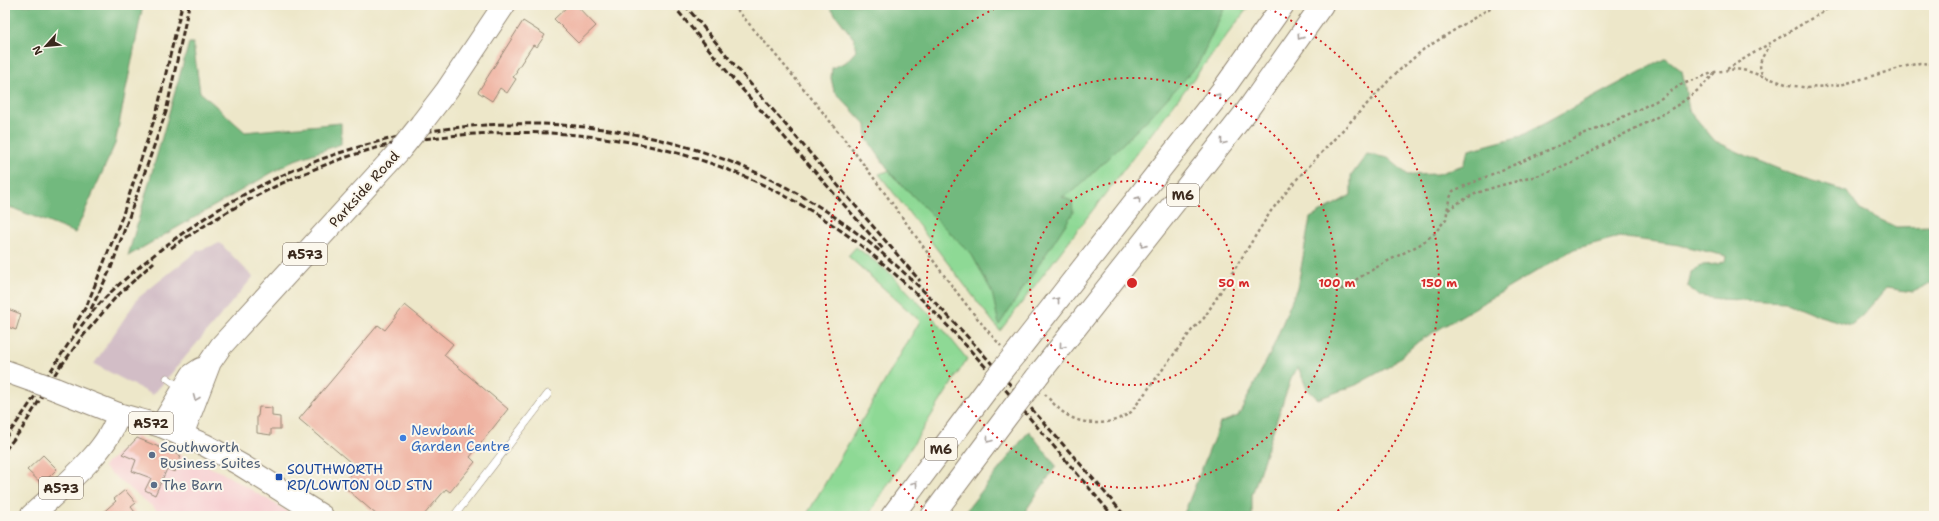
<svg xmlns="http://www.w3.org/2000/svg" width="1939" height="521" viewBox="0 0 1939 521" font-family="'Shantell Sans',sans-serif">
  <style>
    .built { fill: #f7cfd2 }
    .industrial { fill: #d2bdc6 }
    .green { fill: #8ed995; stroke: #64825a }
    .forest { fill: #72b97e; stroke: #56724e }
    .building { fill: #efb2a1 }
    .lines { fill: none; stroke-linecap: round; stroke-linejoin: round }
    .service-casing { stroke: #948874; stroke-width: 8 }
    .primary-casing { stroke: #948874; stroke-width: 24 }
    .motorway-casing { stroke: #948874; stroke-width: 24 }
    .path { stroke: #948874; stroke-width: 2.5; stroke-dasharray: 3 3; stroke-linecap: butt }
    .service { stroke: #fff; stroke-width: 7 }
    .primary { stroke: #fff; stroke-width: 22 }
    .motorway { stroke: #fff; stroke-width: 22 }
    .rail { stroke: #3b2a1e; stroke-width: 3; stroke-dasharray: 6 3; stroke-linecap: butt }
    .primary-bridge-casing { stroke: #948874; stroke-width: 24; stroke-linecap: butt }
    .motorway-bridge-casing { stroke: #948874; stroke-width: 24; stroke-linecap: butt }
    .primary-bridge { stroke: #fff; stroke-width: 22 }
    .motorway-bridge { stroke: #fff; stroke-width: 22 }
    .oneway { stroke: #a79f9a }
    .ring { fill: none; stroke: #d62828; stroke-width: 2; stroke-dasharray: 2 4 }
    .shop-dot { fill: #3f7fe0; stroke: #fbf7ec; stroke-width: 1.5 }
    .service-dot { fill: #5c6f8a; stroke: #fbf7ec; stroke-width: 1.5 }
    .transit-dot { fill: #1a4fb4; stroke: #fbf7ec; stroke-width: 1.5 }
    .labels { text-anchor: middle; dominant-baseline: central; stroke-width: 4; stroke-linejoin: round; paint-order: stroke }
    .shield { fill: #fbf7ec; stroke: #75685c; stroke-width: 1 }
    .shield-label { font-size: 13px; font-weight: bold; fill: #3b2a1e }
    .street-label { font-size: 14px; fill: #3b2a1e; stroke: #fbf7ec }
    .shop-label { font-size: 14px; fill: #366cbe; stroke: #fbf7ec; text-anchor: start }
    .service-label { font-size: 14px; fill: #4e5e75; stroke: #fbf7ec; text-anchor: start }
    .transit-label { font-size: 14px; fill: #164399; stroke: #fbf7ec; text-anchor: start }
    .centre { fill: #d62828; stroke: #fbf7ec; stroke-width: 2 }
    .ring-label { font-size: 12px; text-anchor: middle; font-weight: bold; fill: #d62828; stroke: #fbf7ec; stroke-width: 4; stroke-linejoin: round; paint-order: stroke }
  </style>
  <rect width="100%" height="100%" fill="#fbf7ec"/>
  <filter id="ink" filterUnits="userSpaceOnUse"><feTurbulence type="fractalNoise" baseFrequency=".025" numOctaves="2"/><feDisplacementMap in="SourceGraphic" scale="8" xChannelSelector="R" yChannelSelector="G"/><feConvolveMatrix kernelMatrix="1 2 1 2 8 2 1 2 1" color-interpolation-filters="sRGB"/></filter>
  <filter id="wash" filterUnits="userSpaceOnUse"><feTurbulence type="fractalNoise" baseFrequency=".012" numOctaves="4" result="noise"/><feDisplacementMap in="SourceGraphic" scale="16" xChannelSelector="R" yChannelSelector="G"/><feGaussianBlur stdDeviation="0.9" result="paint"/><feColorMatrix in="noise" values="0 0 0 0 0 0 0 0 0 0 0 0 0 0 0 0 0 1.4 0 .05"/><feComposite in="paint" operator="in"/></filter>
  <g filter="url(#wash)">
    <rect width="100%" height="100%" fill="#ede7c9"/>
    <polygon class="built" points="136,436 221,472 296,516 171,516 168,515 164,516 103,467"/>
    <polygon class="industrial" points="220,243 253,277 153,395 94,364 138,298 197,251"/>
    <g class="green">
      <polygon points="1123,5 1250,5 1000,331 879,174 915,162"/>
      <polygon points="856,247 891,274 938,323 967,359 868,516 806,516 920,321 848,256"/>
    </g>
    <g class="forest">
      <polygon points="143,5 115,144 75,233 5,205 5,5"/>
      <polygon points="828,5 1226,5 1197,66 1148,119 1075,190 1062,197 1072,201 1073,213 999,325 992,292 972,255 893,176 867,139 866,125 834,91 831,78 832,68 846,62 856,51 854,39"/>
      <polygon points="189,43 193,43 200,92 245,132 341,123 341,144 292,161 128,256"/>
      <polygon points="1666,58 1682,71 1689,110 1715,141 1749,157 1791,174 1847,192 1860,210 1896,227 1934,226 1934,282 1913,292 1886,288 1862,316 1851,325 1820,316 1786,302 1720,299 1698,296 1688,286 1691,272 1703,265 1718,264 1725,261 1726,256 1679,245 1619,237 1574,249 1419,341 1390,366 1356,385 1318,399 1307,389 1298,367 1291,379 1278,416 1252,495 1252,516 1183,516 1220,423 1238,416 1271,352 1298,285 1310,218 1351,195 1351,176 1367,154 1388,158 1408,175 1438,174 1463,165 1469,150 1521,136"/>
      <polygon points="1029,431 1056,466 1022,516 962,516"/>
    </g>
    <g id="blocks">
      <g class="building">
        <polygon points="569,5 576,5 596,26 578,43 554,19"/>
        <polygon points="523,21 545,35 537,47 533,45 516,71 517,72 513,77 516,79 507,93 500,88 492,101 478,92"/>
        <polygon points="405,305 453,344 444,355 508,409 470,457 475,462 450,492 446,489 423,516 378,516 342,485 357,468 299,419 378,325 385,330"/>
        <polygon points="5,308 21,314 16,330 5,326"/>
        <polygon points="259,407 272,408 272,416 280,417 280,429 271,429 271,435 257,433 257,416 258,416"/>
        <polygon points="137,438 181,456 175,472 167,469 155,495 145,490 151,478 132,471 136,460 122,454"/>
        <polygon points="43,455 57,469 42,484 27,470"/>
        <polygon points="125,490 136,503 131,507 138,516 99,516 116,501 114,499"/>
      </g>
    </g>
  </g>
  <g filter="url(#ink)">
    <use href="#blocks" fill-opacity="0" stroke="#948874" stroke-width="1"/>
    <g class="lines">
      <g class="service-casing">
        <g id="service">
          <polyline points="167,378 181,388"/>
          <polyline points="454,516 548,394"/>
        </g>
      </g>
      <g class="primary-casing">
        <g id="primary">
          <polyline points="421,124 447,90 504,5"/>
          <polyline points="5,371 36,382"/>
          <polyline points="55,389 118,414 161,426 205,445 241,465 322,516"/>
          <polyline points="161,426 192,375 201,369"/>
          <polyline points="182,435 210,362 221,346 401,149"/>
          <path d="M 31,516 C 58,490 110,451 118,414"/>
        </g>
      </g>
      <g class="motorway-casing">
        <g id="motorway">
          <polyline points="1016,353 1224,88 1283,5"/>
          <polyline points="1036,378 1246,112 1322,5"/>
          <polyline points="892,516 991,384"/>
          <polyline points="932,516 1013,408"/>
        </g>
      </g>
      <g class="path">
        <path d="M 733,5 C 787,68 841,132 889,199 C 926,250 959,299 1001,346"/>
        <polyline points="1727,69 1834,5"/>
        <path d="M 1762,74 C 1757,63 1763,55 1770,46"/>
        <path d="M 1448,210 C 1479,186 1510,185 1546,173 C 1569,165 1588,153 1609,142 C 1644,123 1691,104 1715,72"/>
        <polyline points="1335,291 1348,287 1357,279 1382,264 1419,245 1434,234 1446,219 1449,200 1453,191 1604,126 1660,99 1680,85 1715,72 1736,69 1747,71 1789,85 1808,88 1844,84 1907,66 1920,63 1934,64"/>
        <path d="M 1045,394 C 1051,401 1059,410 1067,415 C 1086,427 1114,425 1131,412 L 1192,330 L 1204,318 L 1271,211 L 1297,179 L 1394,75 L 1424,49 L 1495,5"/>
      </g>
      <use href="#service" class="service"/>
      <use href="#primary" class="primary"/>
      <use href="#motorway" class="motorway"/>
      <g class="rail">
        <polyline points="673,5 734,80 883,249"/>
        <polyline points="685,5 742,74 920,281"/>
        <path d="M 171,248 C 234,204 302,169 376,148 C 408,140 442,136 475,134 C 606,125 733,154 840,230 C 897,270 944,321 990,372 C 1031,419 1072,468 1113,516"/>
        <polyline points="91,309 111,268 166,112 189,5"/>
        <polyline points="73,328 87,305 122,217 157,111 182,5"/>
        <polyline points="61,366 83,336 116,297 154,262"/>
        <path d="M 5,438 C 43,391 67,334 111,292 C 157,249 208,212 264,184 C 445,93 682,104 846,225 C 907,269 957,324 1006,380 C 1046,425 1086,470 1125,516"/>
        <polyline points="5,450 22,429 63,361"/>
      </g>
      <g class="primary-bridge-casing">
        <g id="primary-bridge">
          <polyline points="401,149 421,124"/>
          <polyline points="36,382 55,389"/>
        </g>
      </g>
      <g class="motorway-bridge-casing">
        <g id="motorway-bridge">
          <polyline points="991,384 1016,353"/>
          <polyline points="1013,408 1036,378"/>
        </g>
      </g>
      <use href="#primary-bridge" class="primary-bridge"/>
      <use href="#motorway-bridge" class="motorway-bridge"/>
    </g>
    <defs><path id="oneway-chevron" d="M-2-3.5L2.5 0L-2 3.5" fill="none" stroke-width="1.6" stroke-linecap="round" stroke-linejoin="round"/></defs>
    <g class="oneway">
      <use href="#oneway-chevron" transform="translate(1300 37) rotate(125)"/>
      <use href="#oneway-chevron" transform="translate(1218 96) rotate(-52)"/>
      <use href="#oneway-chevron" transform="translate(1223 142) rotate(128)"/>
      <use href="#oneway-chevron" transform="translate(1138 199) rotate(-52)"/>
      <use href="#oneway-chevron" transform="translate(1143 245) rotate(129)"/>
      <use href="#oneway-chevron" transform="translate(1057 300) rotate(-52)"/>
      <use href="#oneway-chevron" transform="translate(1062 346) rotate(129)"/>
      <use href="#oneway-chevron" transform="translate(196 398) rotate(112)"/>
      <use href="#oneway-chevron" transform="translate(989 440) rotate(127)"/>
      <use href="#oneway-chevron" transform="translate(915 484) rotate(-54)"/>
    </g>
  </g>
  <g class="ring">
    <circle cx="1132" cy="283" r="102"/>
    <circle cx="1132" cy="283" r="205"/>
    <path d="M931 515A307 307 0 0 1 1000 6M1264 6A307 307 0 0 1 1333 515"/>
  </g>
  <circle class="shop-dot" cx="403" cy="438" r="4"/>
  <g class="service-dot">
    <circle cx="152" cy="455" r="4"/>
    <circle cx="154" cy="485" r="4"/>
  </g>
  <rect class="transit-dot" x="275" y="473" width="8" height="8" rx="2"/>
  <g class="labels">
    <g class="shield">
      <rect x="1167" y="184" width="32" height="22" rx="3"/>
      <rect x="283" y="243" width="44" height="22" rx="3"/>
      <rect x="129" y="412" width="44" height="22" rx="3"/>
      <rect x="925" y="438" width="32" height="22" rx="3"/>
      <rect x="39" y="477" width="44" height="22" rx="3"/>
    </g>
    <g class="shield-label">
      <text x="1183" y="195">M6</text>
      <text x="305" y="254">A573</text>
      <text x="151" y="423">A572</text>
      <text x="941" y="449">M6</text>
      <text x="61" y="488">A573</text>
    </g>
    <g class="street-label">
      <text transform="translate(364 189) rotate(-48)">Parkside Road</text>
    </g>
    <g class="shop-label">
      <text x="411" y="430">Newbank<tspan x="411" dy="16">Garden Centre</tspan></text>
    </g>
    <g class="service-label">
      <text x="160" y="447">Southworth<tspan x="160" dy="16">Business Suites</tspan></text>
      <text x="162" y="485">The Barn</text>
    </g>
    <g class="transit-label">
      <text x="287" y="469">SOUTHWORTH<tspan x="287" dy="16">RD/LOWTON OLD STN</tspan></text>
    </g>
  </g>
  <circle cx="1132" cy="283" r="6" class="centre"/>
  <g class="ring-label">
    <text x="1234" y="287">50 m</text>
    <text x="1337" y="287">100 m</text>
    <text x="1439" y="287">150 m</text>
  </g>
  <rect width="1939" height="521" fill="none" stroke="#fbf7ec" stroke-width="20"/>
  <g transform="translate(46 46) rotate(243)" stroke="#fbf7ec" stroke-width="3" paint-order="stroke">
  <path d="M0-3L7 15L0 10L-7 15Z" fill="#3b2a1e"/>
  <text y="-6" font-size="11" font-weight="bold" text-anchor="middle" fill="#3b2a1e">N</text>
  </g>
</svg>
